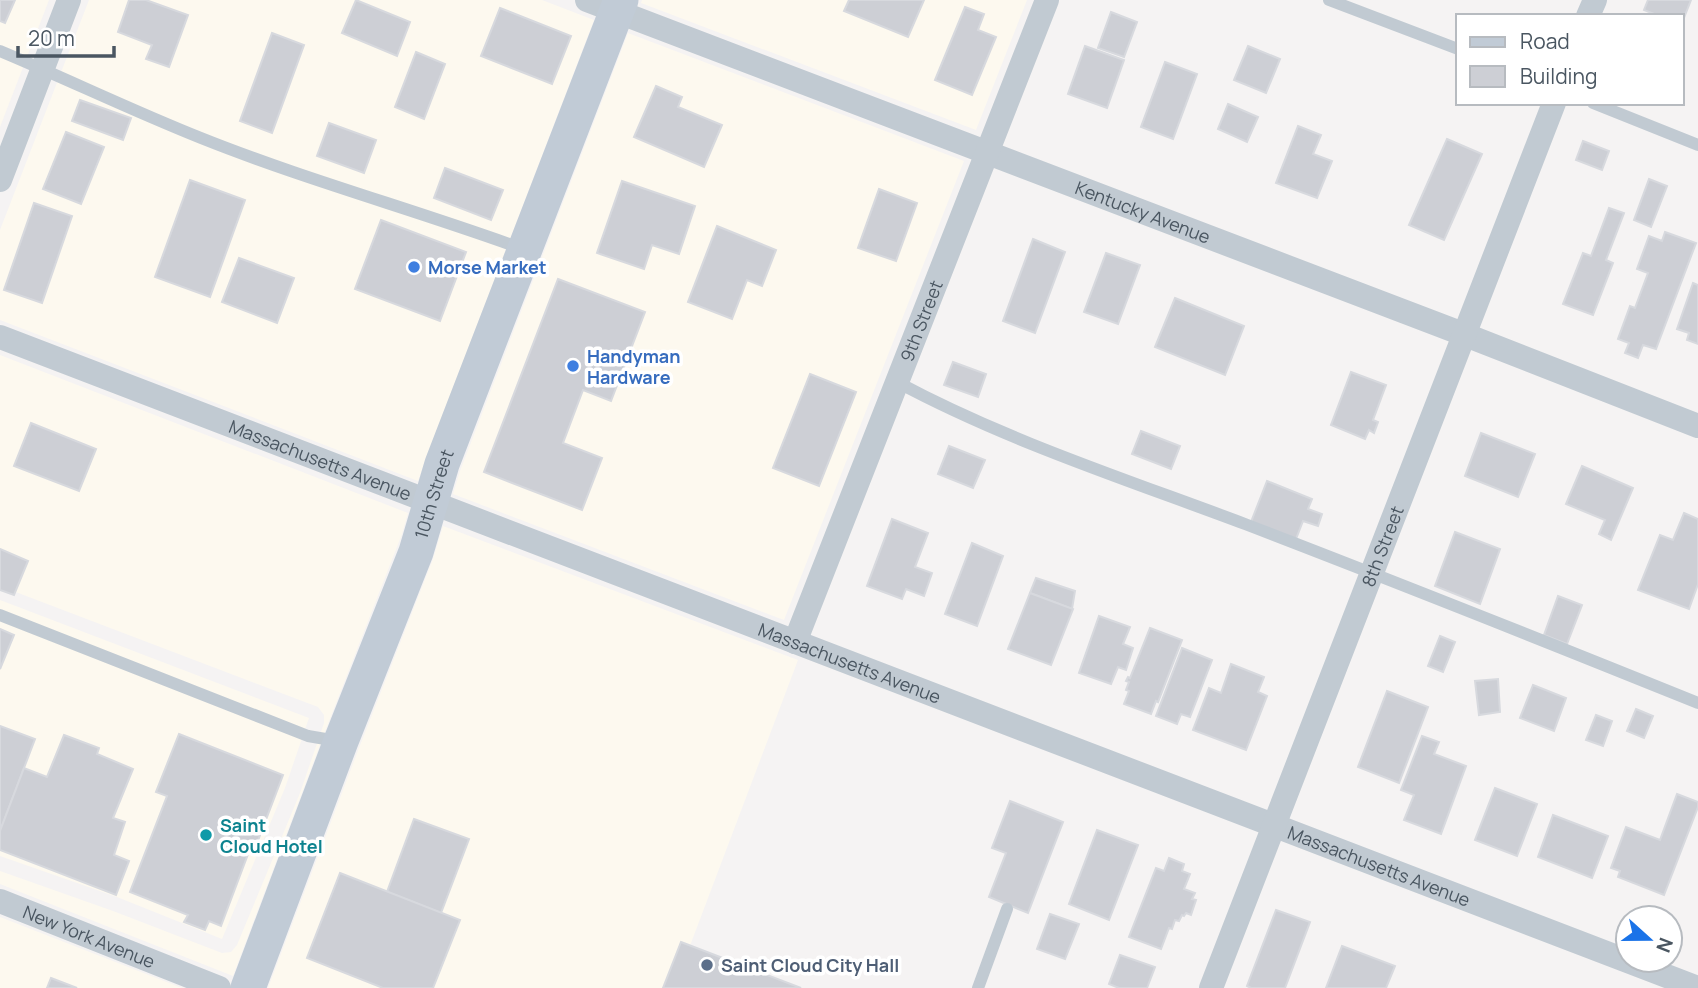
<svg xmlns="http://www.w3.org/2000/svg" width="1698" height="988" viewBox="0 0 1698 988" font-family="Manrope,sans-serif">
  <style>
    .commercial { fill: #fdf9ef }
    .building { fill: #cdcfd5; stroke: #d7d9de; stroke-width: 2 }
    .lines { fill: none; stroke-linecap: round; stroke-linejoin: round }
    .lane { stroke: #c1cad2; stroke-width: 12 }
    .street { stroke: #c1cad2; stroke-width: 24 }
    .secondary { stroke: #c1cbd6; stroke-width: 35 }
    .shop-dot { fill: #3f7fe0; stroke: #fff; stroke-width: 2.5 }
    .culture-dot { fill: #0f9aa8; stroke: #fff; stroke-width: 2.5 }
    .service-dot { fill: #5c6f8a; stroke: #fff; stroke-width: 2.5 }
    .labels { text-anchor: middle; dominant-baseline: central; stroke-width: 7; stroke-linejoin: round; paint-order: stroke }
    .street-label { font-size: 18px; fill: #4a5661; stroke: #fff }
    .shop-label { font-size: 18px; font-weight: bold; fill: #366cbe; stroke: #fff; text-anchor: start }
    .culture-label { font-size: 18px; font-weight: bold; fill: #0d838f; stroke: #fff; text-anchor: start }
    .service-label { font-size: 18px; font-weight: bold; fill: #4e5e75; stroke: #fff; text-anchor: start }
  </style>
  <rect width="100%" height="100%" fill="#f5f3f3"/>
  <g class="commercial">
    <polygon points="0,0 49,0 0,127"/>
    <polygon points="89,0 542,0 594,20 426,458 418,481 0,320 0,230"/>
    <polygon points="642,0 1027,0 976,130 641,3"/>
    <polygon points="628,33 964,161 784,620 453,494 460,471"/>
    <polygon points="0,355 408,513 402,534 324,734 233,976 0,884 0,871 113,911 222,953 231,952 237,945 300,793 324,723 324,715 318,707 0,586"/>
    <polygon points="443,526 798,660 674,988 268,988 359,748 433,559"/>
    <polygon points="0,600 309,718 285,788 222,939 117,897 0,856"/>
    <polygon points="0,917 182,988 0,988"/>
  </g>
  <g class="building">
    <polygon points="0,0 15,0 5,23 0,21"/>
    <polygon points="129,0 146,0 188,15 169,67 146,59 152,45 118,32"/>
    <polygon points="356,0 410,22 397,56 342,33"/>
    <polygon points="849,0 924,0 908,37 844,11"/>
    <polygon points="1648,0 1691,0 1682,23 1682,16 1659,16 1644,10"/>
    <polygon points="965,7 984,14 978,30 996,37 972,95 935,80"/>
    <polygon points="500,8 571,36 552,84 481,56"/>
    <polygon points="1111,12 1137,22 1124,57 1098,48"/>
    <polygon points="272,33 304,45 272,133 240,121"/>
    <polygon points="1085,46 1124,60 1107,108 1068,94"/>
    <polygon points="1248,46 1280,59 1266,93 1234,80"/>
    <polygon points="416,52 445,64 424,119 395,107"/>
    <polygon points="1165,62 1197,74 1173,139 1141,127"/>
    <polygon points="656,86 682,97 678,107 722,125 704,167 634,137"/>
    <polygon points="80,100 131,118 123,140 72,121"/>
    <polygon points="1228,104 1258,117 1247,142 1218,129"/>
    <polygon points="329,123 376,140 364,173 317,156"/>
    <polygon points="1298,126 1321,135 1313,154 1332,161 1317,198 1276,183"/>
    <polygon points="66,132 104,147 81,204 43,189"/>
    <polygon points="1447,139 1482,154 1444,240 1409,225"/>
    <polygon points="1583,141 1609,151 1602,170 1576,160"/>
    <polygon points="445,168 503,190 491,220 434,198"/>
    <polygon points="1649,179 1667,186 1651,227 1634,220"/>
    <polygon points="190,180 245,200 210,297 155,277"/>
    <polygon points="622,181 695,206 679,254 652,245 644,269 597,253"/>
    <polygon points="879,189 917,203 896,261 858,248"/>
    <polygon points="34,203 72,216 42,303 4,290"/>
    <polygon points="1609,208 1624,213 1606,260 1613,263 1593,315 1563,304 1583,253 1591,256"/>
    <polygon points="381,220 466,252 440,321 355,289"/>
    <polygon points="717,226 776,250 762,286 747,280 732,319 688,302"/>
    <polygon points="1665,232 1696,243 1656,349 1643,345 1638,358 1625,353 1629,343 1618,339 1630,306 1635,308 1648,273 1637,269 1649,236 1662,241"/>
    <polygon points="1033,239 1065,252 1035,333 1003,321"/>
    <polygon points="1106,253 1140,265 1118,324 1084,312"/>
    <polygon points="239,258 294,278 277,323 222,302"/>
    <polygon points="558,279 645,312 611,401 583,390 563,443 602,458 582,510 484,472"/>
    <polygon points="1693,283 1698,285 1698,344 1687,340 1689,333 1677,329"/>
    <polygon points="1175,298 1244,326 1225,375 1155,347"/>
    <polygon points="953,362 986,374 978,397 944,385"/>
    <polygon points="1351,372 1386,385 1373,420 1378,422 1374,433 1369,430 1365,439 1331,425"/>
    <polygon points="810,374 856,392 819,486 773,468"/>
    <polygon points="31,423 96,449 79,491 14,466"/>
    <polygon points="1141,431 1180,446 1171,469 1132,454"/>
    <polygon points="1481,433 1535,454 1518,497 1465,476"/>
    <polygon points="949,446 985,460 973,488 938,474"/>
    <polygon points="1582,466 1633,488 1611,540 1599,534 1605,520 1566,504"/>
    <polygon points="1267,481 1312,499 1308,509 1322,514 1318,526 1303,521 1296,539 1251,522"/>
    <polygon points="1684,513 1698,519 1698,584 1689,609 1638,590 1660,535 1673,540"/>
    <polygon points="892,519 928,533 915,567 932,573 924,596 906,589 902,599 867,586"/>
    <polygon points="1455,532 1500,549 1480,604 1435,586"/>
    <polygon points="972,543 1003,556 977,626 945,614"/>
    <polygon points="0,549 28,561 14,595 0,590"/>
    <polygon points="1036,578 1075,591 1072,609 1030,593"/>
    <polygon points="1030,593 1073,609 1051,665 1008,649"/>
    <polygon points="1558,596 1582,605 1567,644 1544,635"/>
    <polygon points="1099,616 1130,627 1123,644 1133,648 1126,670 1118,667 1111,684 1079,673"/>
    <polygon points="1150,628 1182,640 1158,702 1156,701 1151,714 1124,704 1129,691 1126,690 1129,682 1126,681 1128,677 1130,678"/>
    <polygon points="0,629 14,635 0,669"/>
    <polygon points="1440,636 1455,642 1443,672 1428,666"/>
    <polygon points="1182,648 1212,660 1190,717 1181,714 1177,724 1156,716"/>
    <polygon points="1231,664 1264,677 1258,692 1267,696 1246,750 1193,730 1209,688 1221,693"/>
    <polygon points="1498,679 1500,712 1479,715 1475,681"/>
    <polygon points="1533,685 1566,698 1554,731 1520,718"/>
    <polygon points="1387,691 1428,707 1399,783 1358,767"/>
    <polygon points="1636,709 1653,716 1644,738 1627,731"/>
    <polygon points="1596,715 1612,721 1603,746 1586,740"/>
    <polygon points="0,726 35,739 0,831"/>
    <polygon points="179,734 283,775 257,843 253,841 221,926 209,921 205,930 184,922 188,915 130,892 167,796 156,792"/>
    <polygon points="64,735 99,748 97,754 133,769 113,818 125,822 114,855 129,861 116,895 0,850 0,831 24,768 47,777"/>
    <polygon points="1422,736 1439,742 1434,754 1466,766 1441,834 1404,820 1414,795 1401,790"/>
    <polygon points="1495,788 1537,804 1517,856 1475,840"/>
    <polygon points="1677,794 1698,802 1698,807 1664,895 1618,877 1620,871 1611,868 1626,827 1660,840"/>
    <polygon points="1010,801 1063,822 1028,913 989,897 1006,853 992,848"/>
    <polygon points="1553,815 1608,836 1592,878 1538,857"/>
    <polygon points="414,819 469,839 441,913 387,892"/>
    <polygon points="1097,830 1138,845 1109,920 1069,904"/>
    <polygon points="1169,858 1184,864 1182,871 1190,874 1184,889 1195,893 1192,899 1196,900 1191,915 1186,913 1184,916 1182,915 1179,921 1175,920 1172,929 1169,928 1161,949 1129,937 1156,868 1164,871"/>
    <polygon points="340,873 460,920 433,988 383,988 307,958"/>
    <polygon points="1276,910 1310,922 1285,988 1251,988 1247,986"/>
    <polygon points="1050,914 1079,924 1065,959 1037,949"/>
    <polygon points="681,942 801,988 663,988"/>
    <polygon points="1342,946 1395,966 1386,988 1326,988"/>
    <polygon points="1120,955 1155,967 1147,988 1119,988 1109,984"/>
    <polygon points="51,978 77,988 47,988"/>
  </g>
  <g class="lines">
    <g class="lane">
      <polyline points="1329,0 1458,49"/>
      <path d="M 0,51 C 67,79 133,111 201,138 C 306,180 416,210 523,249"/>
      <polyline points="1593,103 1698,145"/>
      <path d="M 897,382 C 1007,441 1128,480 1245,524 C 1396,582 1547,642 1698,703"/>
      <polyline points="0,615 308,736 337,741"/>
      <polyline points="978,988 1007,909"/>
    </g>
    <g class="street">
      <path id="s1" d="M 587,0 L 1463,334 L 1698,426"/>
      <polyline points="1588,16 1595,0"/>
      <polyline points="0,180 69,0"/>
      <path id="s2" d="M 0,337 L 1698,988"/>
      <path id="s3" d="M 795,642 L 1047,0"/>
      <path id="s4" d="M 0,901 L 219,988"/>
      <path id="s5" d="M 1211,988 L 1554,103"/>
    </g>
    <path class="secondary" id="s6" d="M 248,988 L 341,741 L 416,552 L 442,464 L 621,0"/>
  </g>
  <g class="shop-dot">
    <circle cx="414" cy="267" r="7"/>
    <circle cx="573" cy="366" r="7"/>
  </g>
  <circle class="culture-dot" cx="206" cy="835" r="7"/>
  <circle class="service-dot" cx="707" cy="965" r="7"/>
  <g class="labels">
    <g class="street-label">
      <text stroke="none"><textPath href="#s1" startOffset="595">Kentucky Avenue</textPath></text>
      <text stroke="none"><textPath href="#s3" startOffset="345">9th Street</textPath></text>
      <text stroke="none"><textPath href="#s2" startOffset="343">Massachusetts Avenue</textPath></text>
      <text stroke="none"><textPath href="#s6" startOffset="528">10th Street</textPath></text>
      <text stroke="none"><textPath href="#s5" startOffset="474">8th Street</textPath></text>
      <text stroke="none"><textPath href="#s2" startOffset="910">Massachusetts Avenue</textPath></text>
      <text stroke="none"><textPath href="#s2" startOffset="1477">Massachusetts Avenue</textPath></text>
      <text stroke="none"><textPath href="#s4" startOffset="96">New York Avenue</textPath></text>
    </g>
    <g class="shop-label">
      <text x="428" y="267">Morse Market</text>
      <text x="587" y="356">Handyman<tspan x="587" dy="21">Hardware</tspan></text>
    </g>
    <g class="culture-label">
      <text x="220" y="825">Saint<tspan x="220" dy="21">Cloud Hotel</tspan></text>
    </g>
    <g class="service-label">
      <text x="721" y="965">Saint Cloud City Hall</text>
    </g>
  </g>
  <rect x="1456" y="14" width="228" height="91" fill="#ffffff" stroke="#b7bbc0" stroke-width="2"/>
  <rect x="1470" y="37" width="35" height="10" fill="#c1cbd6" stroke="#b7bbc0" stroke-width="2"/>
  <text x="1520" y="49" font-size="21" fill="#4a5661">Road</text>
  <rect x="1470" y="66" width="35" height="21" fill="#cdcfd5" stroke="#b7bbc0" stroke-width="2"/>
  <text x="1520" y="84" font-size="21" fill="#4a5661">Building</text>
  <g transform="translate(1649 939) rotate(111)"><circle r="33" fill="#ffffff" stroke="#b7bbc0" stroke-width="2"/>
  <path d="M0-5L12 26L0 18L-12 26Z" fill="#1a73e8"/>
  <text y="-10" font-size="19" font-weight="bold" text-anchor="middle" fill="#4a5661">N</text>
  </g>
  <path d="M18 46v10h96v-10" fill="none" stroke="#4a5661" stroke-width="3.5"/>
  <text x="28" y="46" font-size="21" fill="#4a5661" stroke="#ffffff" stroke-width="5" paint-order="stroke">20 m</text>
</svg>
